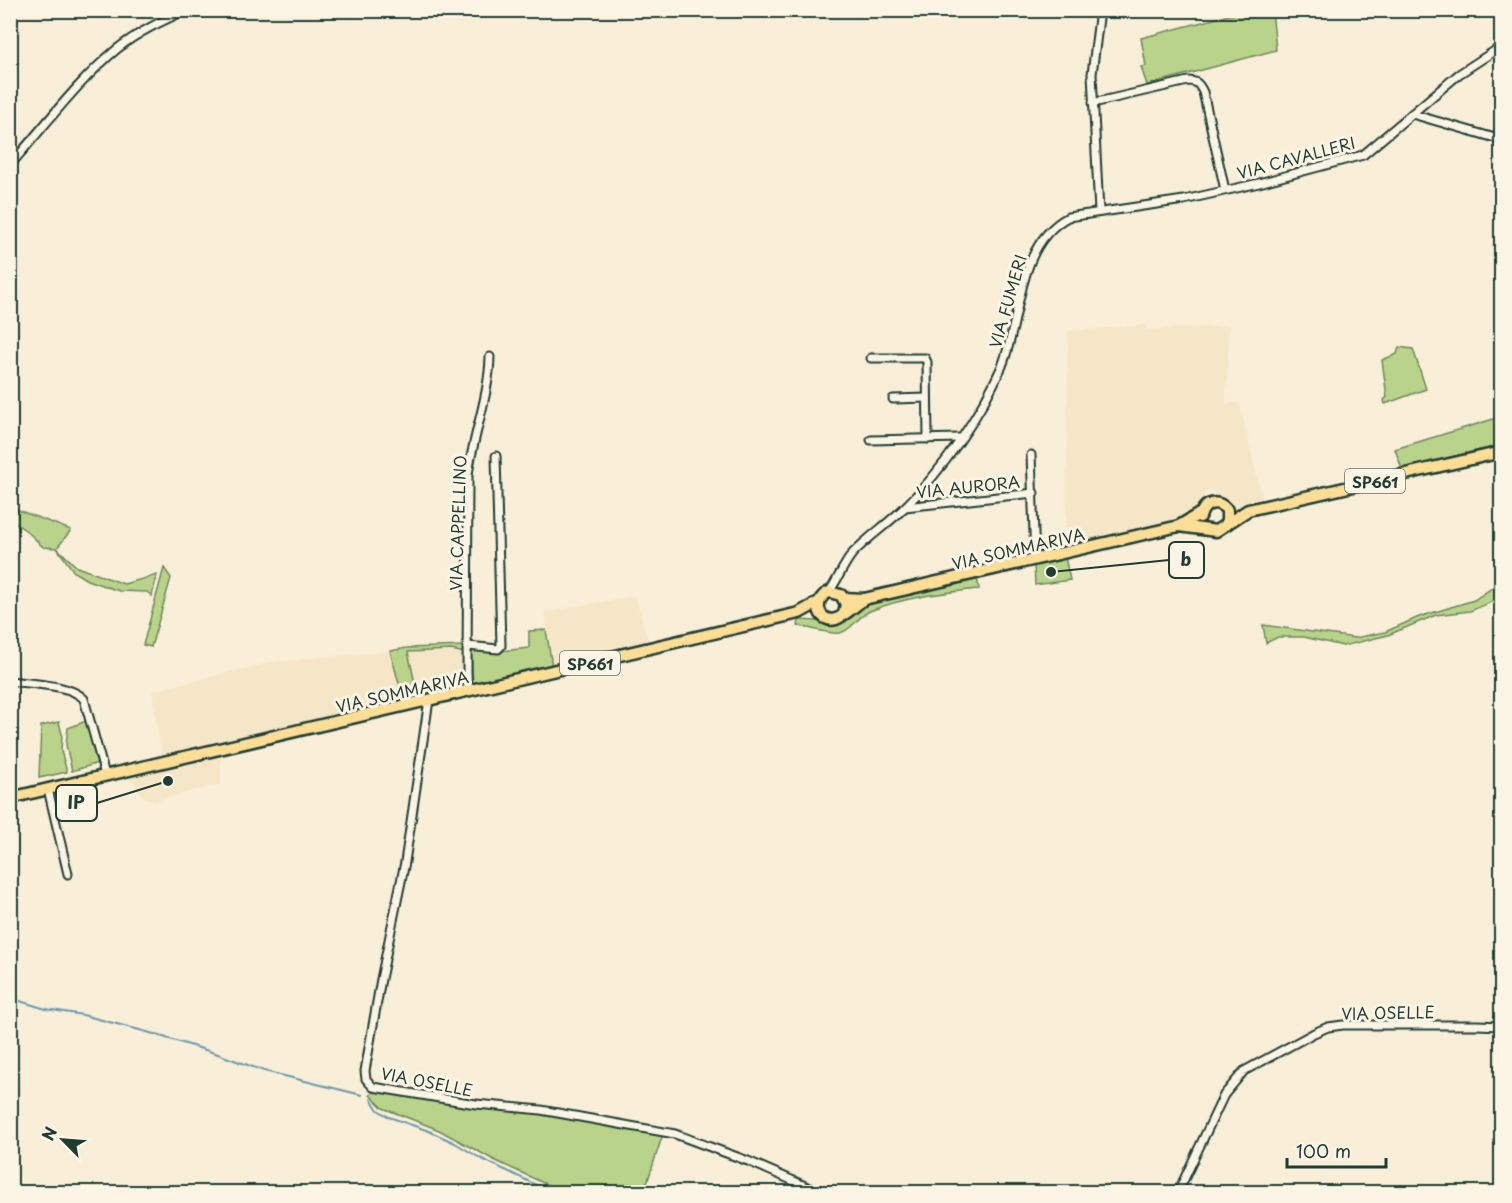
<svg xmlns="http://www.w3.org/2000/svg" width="1512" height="1203" viewBox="0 0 1512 1203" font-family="'Playpen Sans',sans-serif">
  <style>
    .built { fill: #f5e6c7 }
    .green { fill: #bad38a; stroke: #6c885f; stroke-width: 1.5 }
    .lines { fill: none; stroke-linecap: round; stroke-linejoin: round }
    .stream { stroke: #6b9bae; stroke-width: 2 }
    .minor-casing { stroke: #1f3d34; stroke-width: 11 }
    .primary-casing { stroke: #1f3d34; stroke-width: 15 }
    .minor { stroke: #fcf5e5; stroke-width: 7 }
    .primary { stroke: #fcde96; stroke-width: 10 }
    .labels { text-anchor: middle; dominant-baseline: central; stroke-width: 6; stroke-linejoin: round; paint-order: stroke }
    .shield { fill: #fcf5e5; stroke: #617469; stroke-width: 1.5 }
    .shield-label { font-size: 15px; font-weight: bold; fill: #1f3d34 }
    .street-label { font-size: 16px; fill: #1f3d34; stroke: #fcf5e5 }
    .leader { fill: none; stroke: #1f3d34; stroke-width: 2 }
    .callout-dot { fill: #1f3d34; stroke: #fcf5e5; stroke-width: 2 }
    .callout { fill: #fcf5e5; stroke: #1f3d34; stroke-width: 2 }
    .callout-label { font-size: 18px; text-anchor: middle; font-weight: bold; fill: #1f3d34 }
  </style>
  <rect width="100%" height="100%" fill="#f9eed7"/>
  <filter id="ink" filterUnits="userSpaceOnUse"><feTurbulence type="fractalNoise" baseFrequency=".0167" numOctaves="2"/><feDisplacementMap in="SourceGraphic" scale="12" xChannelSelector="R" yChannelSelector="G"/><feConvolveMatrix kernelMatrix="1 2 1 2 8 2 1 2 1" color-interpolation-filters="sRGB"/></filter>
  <g filter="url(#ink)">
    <g class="built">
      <polygon points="1145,325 1145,330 1229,326 1226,404 1239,402 1263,502 1248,506 1230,506 1216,495 1213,490 1204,492 1203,503 1196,512 1187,518 1164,526 1066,549 1068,331"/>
      <polygon points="635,596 649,643 552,666 545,612"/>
      <polygon points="451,650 465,653 464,678 416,688 408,652"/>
      <polygon points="390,651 404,701 162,758 152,691 273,662"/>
      <polygon points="221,756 221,784 154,801 144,798 130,777"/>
    </g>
    <g class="green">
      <polygon points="1248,10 1272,11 1276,50 1147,85 1141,67 1146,66 1141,38"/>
      <polygon points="1399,347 1413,349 1426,389 1385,404 1384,400 1387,397 1382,360 1397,354"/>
      <polygon points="1497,418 1501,430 1501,445 1402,469 1395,449"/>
      <polygon points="10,507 71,530 57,548 77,567 124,584 157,575 152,596 147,592 119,591 87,580 74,572 57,548 43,547 28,532 15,523 11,523"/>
      <polygon points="1065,557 1070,580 1035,585 1034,564"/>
      <polygon points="164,568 171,578 151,647 143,645"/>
      <path d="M 977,578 L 979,589 C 943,593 904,597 870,611 C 858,616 852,630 840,633 C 832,635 808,627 798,626 L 799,620 L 816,621 L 831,626 L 844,622 L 855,610 L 871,602 Z"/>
      <polygon points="1501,582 1501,595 1489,603 1470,611 1436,615 1388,635 1343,646 1304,637 1278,637 1266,643 1263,625 1355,638 1385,632 1419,617 1474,600"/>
      <polygon points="546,630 552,666 473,685 471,650 491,652 529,648 529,631"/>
      <polygon points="466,646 465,653 451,650 408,652 416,688 464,678 465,687 404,701 390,651 407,648"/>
      <polygon points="86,721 98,763 72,771 66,745 68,728"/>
      <polygon points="59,722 62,734 61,751 67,772 39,778 41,726"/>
      <polygon points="373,1092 394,1093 541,1112 663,1134 644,1192 563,1192 496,1161 439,1130 383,1108 370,1095"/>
    </g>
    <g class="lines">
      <g class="stream">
        <polyline points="10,998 46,1009 83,1015 147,1032 215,1053 264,1071 362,1095"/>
        <polyline points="371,1099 378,1110 389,1117 429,1131 455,1143 480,1158 551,1192"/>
      </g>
      <g class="minor-casing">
        <g id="minor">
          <path d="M 1093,103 L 1188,81 C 1197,81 1199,84 1203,92 L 1225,190"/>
          <polyline points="1412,114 1502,140"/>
          <path d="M 10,165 C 45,126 77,82 117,49 C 138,32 162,21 186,10"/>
          <polyline points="1099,212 1092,74 1100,10"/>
          <polyline points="871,358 925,358 927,362 928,439"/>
          <polyline points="893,399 927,398"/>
          <polyline points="871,440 960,438"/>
          <polyline points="1031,455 1035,559"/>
          <polyline points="905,507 1034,493"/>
          <path d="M 829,592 C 838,580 843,565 853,553 C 868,537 888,524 904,508 C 943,470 980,416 1002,366 C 1022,317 1016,245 1068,217 L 1184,200 L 1259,183 L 1363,155 L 1459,74 L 1502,46"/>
          <polyline points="468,646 498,649 501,646 496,456"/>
          <path d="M 10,681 C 31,684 70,684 84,699 L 105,775"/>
          <path d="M 468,692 L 467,672 L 468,475 C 473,435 489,397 490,357"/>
          <polyline points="429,700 405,862 381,979 365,1071 366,1079 373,1087 476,1104 541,1110 675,1134 748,1161 819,1192"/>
          <polyline points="48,789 68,874"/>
          <polyline points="1178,1192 1224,1095 1244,1071 1314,1033 1328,1027 1343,1025 1477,1025 1502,1026"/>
        </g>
      </g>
      <g class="primary-casing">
        <g id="primary">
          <path d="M 1200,517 C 1204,502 1217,499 1227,510 L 1227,524"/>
          <polyline points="1179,526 1216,531 1248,510 1502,452"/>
          <polyline points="844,598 864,599 1179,526 1201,513"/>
          <path d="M 844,614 L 846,604 L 841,595 L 829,592 C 811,600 819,624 836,619 C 843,617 857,604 864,599"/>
          <polyline points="10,798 799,613 819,602"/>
        </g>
      </g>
      <use href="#minor" class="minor"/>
      <use href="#primary" class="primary"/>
    </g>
  </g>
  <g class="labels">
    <g class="shield">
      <rect x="1345" y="469" width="60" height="24" rx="4.5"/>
      <rect x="560" y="651" width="60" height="24" rx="4.5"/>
    </g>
    <g class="shield-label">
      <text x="1375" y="481">SP661</text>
      <text x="590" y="663">SP661</text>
    </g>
    <g class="street-label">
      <text transform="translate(1296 157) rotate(-15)">VIA CAVALLERI</text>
      <text transform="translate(1007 301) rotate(-74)">VIA FUMERI</text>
      <text transform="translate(968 486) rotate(-6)">VIA AURORA</text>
      <text transform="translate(457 523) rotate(-88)">VIA CAPPELLINO</text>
      <text transform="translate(1018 548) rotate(-13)">VIA SOMMARIVA</text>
      <text transform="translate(402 691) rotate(-13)">VIA SOMMARIVA</text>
      <text transform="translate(1388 1012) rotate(-1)">VIA OSELLE</text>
      <text transform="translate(427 1081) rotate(11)">VIA OSELLE</text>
    </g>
  </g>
  <path class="leader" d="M1051 572L1169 560M168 781L97 803"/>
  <g class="callout-dot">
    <circle cx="1051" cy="572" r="6"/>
    <circle cx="168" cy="781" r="6"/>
  </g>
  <g class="callout">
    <rect x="1169" y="542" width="35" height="36" rx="6"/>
    <rect x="56" y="785" width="41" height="36" rx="6"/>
  </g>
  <g class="callout-label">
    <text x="1186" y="566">b</text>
    <text x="76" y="809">IP</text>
  </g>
  <rect width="1512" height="1203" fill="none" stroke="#fcf5e5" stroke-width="36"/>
  <rect x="18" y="18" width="1476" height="1167" fill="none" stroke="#1f3d34" stroke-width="2" filter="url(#ink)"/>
  <g transform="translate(63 1140) rotate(295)" stroke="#fcf5e5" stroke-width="4.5" paint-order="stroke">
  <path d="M0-4.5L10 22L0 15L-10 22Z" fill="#1f3d34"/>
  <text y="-9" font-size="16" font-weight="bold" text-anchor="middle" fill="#1f3d34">N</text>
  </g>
  <path d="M1287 1158v9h99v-9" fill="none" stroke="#1f3d34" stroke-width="3"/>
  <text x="1296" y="1158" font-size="18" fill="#1f3d34" stroke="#fcf5e5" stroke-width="4.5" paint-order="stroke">100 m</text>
</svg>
